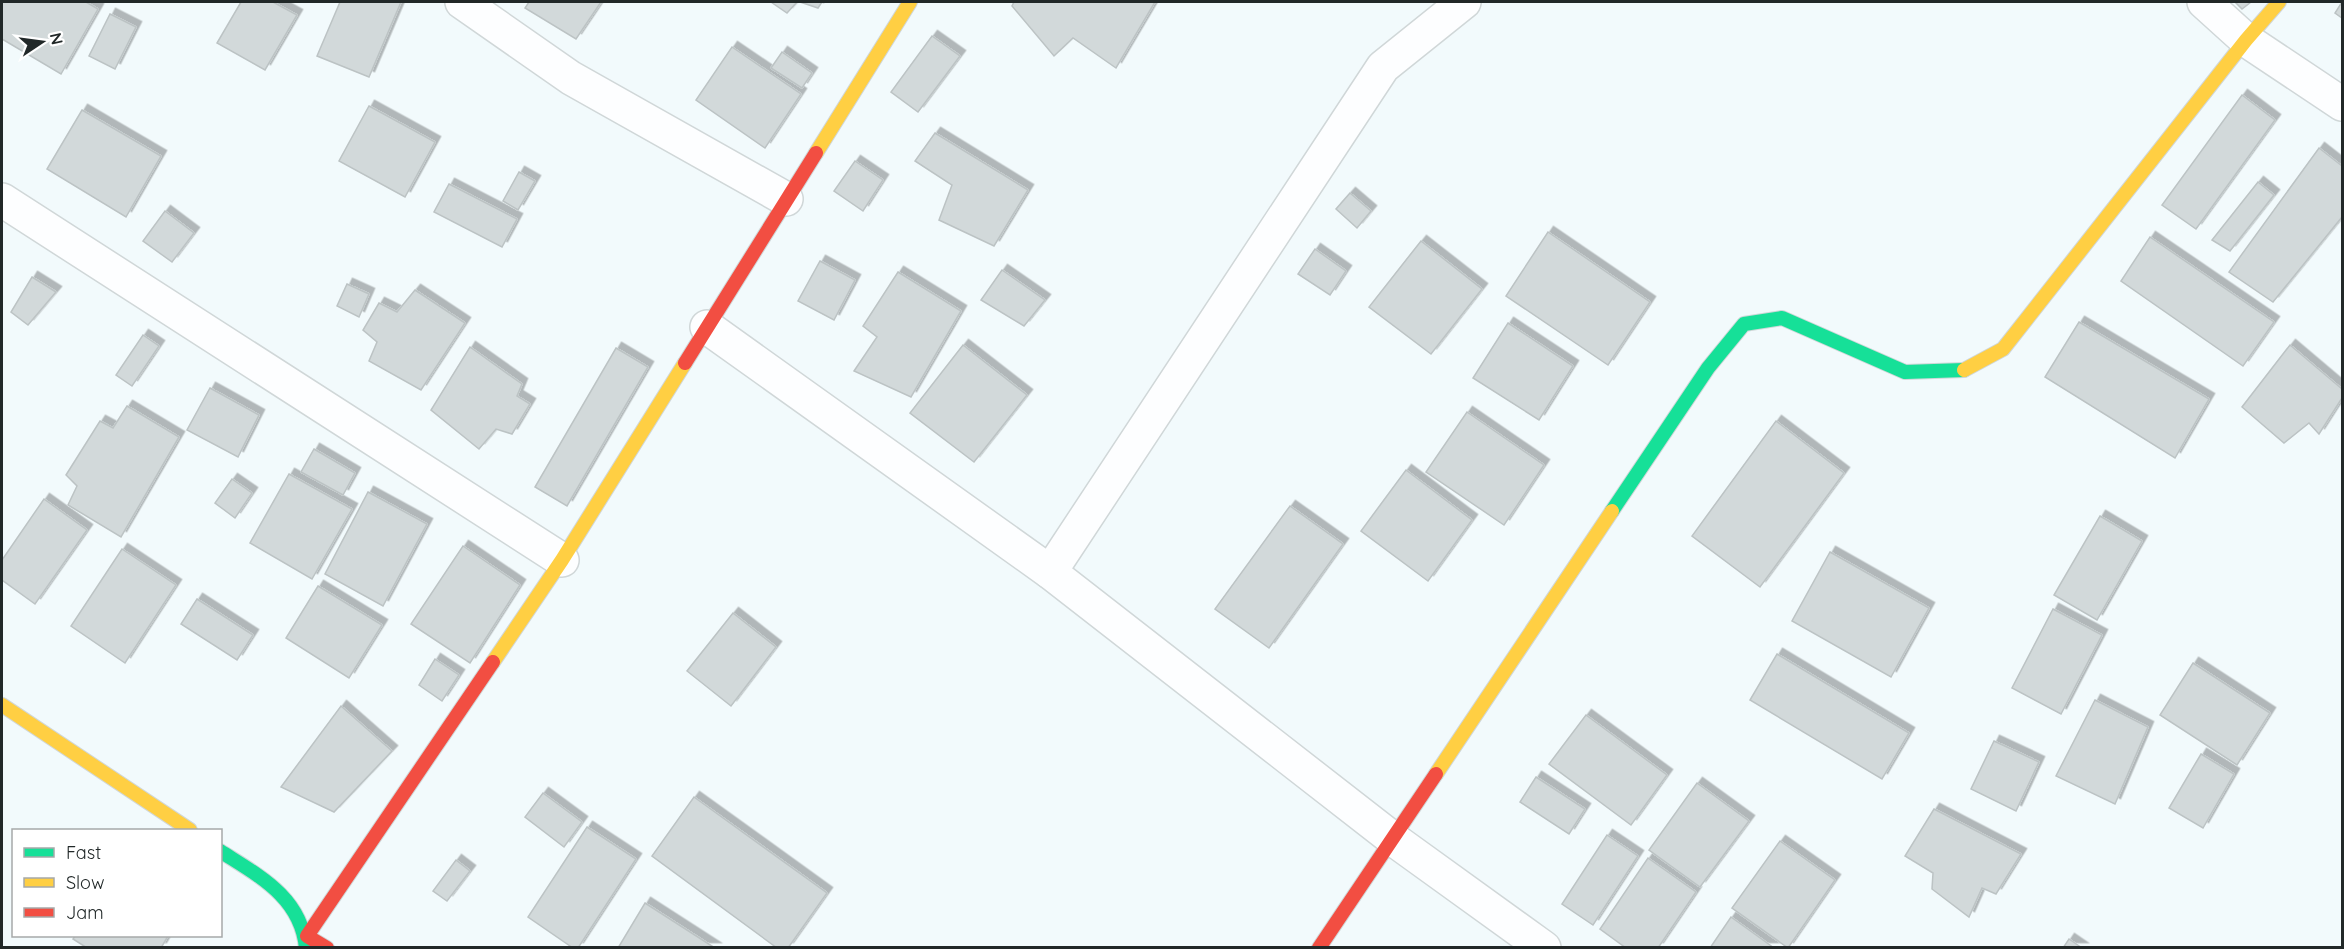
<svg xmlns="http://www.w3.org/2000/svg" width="2344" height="949" viewBox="0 0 2344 949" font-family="Quicksand,sans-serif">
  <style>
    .building { fill: #d2d9da; stroke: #bcc3c4; stroke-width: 1.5; filter: url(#shadow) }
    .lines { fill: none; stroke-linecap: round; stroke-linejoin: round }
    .street-casing { stroke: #d0d7d8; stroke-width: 36 }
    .fast-casing { stroke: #d0d7d8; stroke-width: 16 }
    .slow-casing { stroke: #d0d7d8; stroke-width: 16 }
    .jam-casing { stroke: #d0d7d8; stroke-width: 16 }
    .street { stroke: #fdfeff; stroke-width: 33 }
    .fast { stroke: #16e098; stroke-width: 14 }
    .slow { stroke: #ffcf43; stroke-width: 14 }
    .jam { stroke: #f24e42; stroke-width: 14 }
  </style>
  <defs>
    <filter id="shadow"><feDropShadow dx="5.5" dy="-5.5" stdDeviation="0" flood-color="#0004"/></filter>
  </defs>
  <rect width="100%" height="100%" fill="#f2fafc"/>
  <g class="building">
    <polygon points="2,2 86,2 98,9 61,74 2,39"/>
    <polygon points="241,2 273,2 297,15 265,70 217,43"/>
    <polygon points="340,2 401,2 369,77 317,56"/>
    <polygon points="529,2 601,2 576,39 525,8"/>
    <polygon points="771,2 797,2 787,13"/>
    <polygon points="800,2 822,2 818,8"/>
    <polygon points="1014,2 1155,2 1116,68 1073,38 1054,56 1012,6"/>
    <polygon points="2235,2 2251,2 2242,9"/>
    <polygon points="2342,2 2342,18 2335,13"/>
    <polygon points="110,14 136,27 115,69 89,56"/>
    <polygon points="932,36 960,56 918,112 891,92"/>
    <polygon points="732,47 801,94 765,148 696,100"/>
    <polygon points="782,52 812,73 802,88 771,68"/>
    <polygon points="2242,95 2275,120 2196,229 2162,205"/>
    <polygon points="369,106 435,142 405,197 339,161"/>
    <polygon points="82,110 161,156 126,217 47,169"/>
    <polygon points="935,133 1028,190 994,246 939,220 952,185 915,161"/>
    <polygon points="2319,148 2342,166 2342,217 2273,302 2229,272"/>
    <polygon points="855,161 883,180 863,211 834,191"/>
    <polygon points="519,172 535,181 518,210 503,201"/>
    <polygon points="2258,182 2274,195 2230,251 2212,240"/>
    <polygon points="449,184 517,219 502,247 434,212"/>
    <polygon points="1350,193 1371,211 1357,228 1336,209"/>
    <polygon points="165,211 194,233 172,262 143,241"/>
    <polygon points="1548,232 1650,302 1608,365 1506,296"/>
    <polygon points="2150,237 2274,322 2243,366 2121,281"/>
    <polygon points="1421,241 1482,289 1431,354 1369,307"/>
    <polygon points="1315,249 1346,271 1330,295 1298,274"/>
    <polygon points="820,261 855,280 834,320 798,301"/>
    <polygon points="1002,270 1045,300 1024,326 981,300"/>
    <polygon points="898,272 961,311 911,397 854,371 877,337 863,326"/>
    <polygon points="32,277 56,292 28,325 11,312"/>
    <polygon points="347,284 369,294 359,317 337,306"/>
    <polygon points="415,290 465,323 421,390 369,361 377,342 363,330 379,303 397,312"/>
    <polygon points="2079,322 2209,399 2175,458 2045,377"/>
    <polygon points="1508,323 1573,366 1539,420 1473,378"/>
    <polygon points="143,335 159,346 132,386 116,375"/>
    <polygon points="963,345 1027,395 974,462 910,413"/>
    <polygon points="2290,345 2342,389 2342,398 2319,434 2309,423 2284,443 2242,407"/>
    <polygon points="470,347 522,384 517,396 530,404 512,434 496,429 479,449 431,410"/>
    <polygon points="616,348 648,367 567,506 535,487"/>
    <polygon points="210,388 259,415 238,457 187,430"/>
    <polygon points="127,406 179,437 121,537 68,505 77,486 66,475 100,421 113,428"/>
    <polygon points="1467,412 1544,465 1504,525 1426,472"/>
    <polygon points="1776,421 1844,473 1760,587 1692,536"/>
    <polygon points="314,449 355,473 343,495 301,472"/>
    <polygon points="1406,470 1472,520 1428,581 1361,531"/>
    <polygon points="289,474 352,509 312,579 250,543"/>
    <polygon points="232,479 252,493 235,518 215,503"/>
    <polygon points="368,492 427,524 383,606 325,574"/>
    <polygon points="44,499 87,530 35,604 2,580 2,560"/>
    <polygon points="1290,506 1343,544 1269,648 1215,609"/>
    <polygon points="2100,516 2142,541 2097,620 2054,595"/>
    <polygon points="463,546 520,585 470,663 411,624"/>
    <polygon points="122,549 176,585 125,663 71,626"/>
    <polygon points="1830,552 1929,608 1891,677 1792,621"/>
    <polygon points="318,586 382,625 349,678 286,638"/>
    <polygon points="197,599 253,635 237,660 181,624"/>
    <polygon points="2053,609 2102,635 2061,714 2012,688"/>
    <polygon points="733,613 776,647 731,706 687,671"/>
    <polygon points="1777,654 1909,733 1882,779 1750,700"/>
    <polygon points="435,659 459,675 442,701 419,685"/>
    <polygon points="2193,663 2270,713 2237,765 2160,715"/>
    <polygon points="2095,700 2148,727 2115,804 2056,776"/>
    <polygon points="341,706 392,751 334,812 281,787"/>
    <polygon points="1586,715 1667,775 1631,825 1549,764"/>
    <polygon points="1994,741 2039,762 2016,811 1971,789"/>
    <polygon points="2201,754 2234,774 2203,828 2169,808"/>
    <polygon points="1536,777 1585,809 1569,834 1520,802"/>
    <polygon points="1697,783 1749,821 1700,887 1649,850"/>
    <polygon points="543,793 582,822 564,847 525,817"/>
    <polygon points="694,797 827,893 788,948 777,948 652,856"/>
    <polygon points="1934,809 2021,854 1996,894 1982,888 1969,917 1932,889 1933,873 1905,856"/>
    <polygon points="587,827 636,859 578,948 573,948 528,917"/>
    <polygon points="1607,835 1638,856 1593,925 1562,904"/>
    <polygon points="1780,841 1835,880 1788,948 1732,908"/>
    <polygon points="1648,858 1696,892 1658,948 1626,948 1600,929"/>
    <polygon points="456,860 470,871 447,901 433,891"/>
    <polygon points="645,903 715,948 618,948"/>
    <polygon points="1731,917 1774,948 1710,948"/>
    <polygon points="75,936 168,936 161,948 87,948 73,939"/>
    <polygon points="2069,939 2082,948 2063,948"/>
  </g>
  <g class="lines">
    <g class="street-casing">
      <g id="street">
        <polyline points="462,2 571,78 786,199"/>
        <polyline points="2204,2 2246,40 2342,104"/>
        <polyline points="2,200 562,560"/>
        <polyline points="707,327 1050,572 1393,839 1544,948"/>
        <polyline points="1050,572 1383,67 1464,2"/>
      </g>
    </g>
    <g class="fast-casing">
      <g id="fast">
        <polyline points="1612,511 1708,368 1744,324 1782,318 1905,372 1964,370"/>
        <path d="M 220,851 C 259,876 301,897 306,948"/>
      </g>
    </g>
    <g class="slow-casing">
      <g id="slow">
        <polyline points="816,153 910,2"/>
        <polyline points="1964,370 2003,349 2246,40 2279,2"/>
        <polyline points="493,662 562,560 685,363"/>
        <polyline points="2,705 190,830"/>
        <polyline points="1436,774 1612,511"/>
      </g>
    </g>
    <g class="jam-casing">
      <g id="jam">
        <polyline points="685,363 816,153"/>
        <polyline points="327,948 307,936 493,662"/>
        <polyline points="1319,948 1436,774"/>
      </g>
    </g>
    <use href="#street" class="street"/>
    <use href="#fast" class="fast"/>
    <use href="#slow" class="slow"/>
    <use href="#jam" class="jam"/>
  </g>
  <rect width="2344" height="949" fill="none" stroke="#212828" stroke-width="6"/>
  <rect x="12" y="829" width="210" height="108" fill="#ffffff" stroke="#a6a9a9" stroke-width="1.5"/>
  <rect x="24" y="848" width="30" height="9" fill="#16e098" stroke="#a6a9a9" stroke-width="1.5"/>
  <text x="66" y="859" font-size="18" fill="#212828">Fast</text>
  <rect x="24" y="878" width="30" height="9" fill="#ffcf43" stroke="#a6a9a9" stroke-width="1.5"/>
  <text x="66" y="889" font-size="18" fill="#212828">Slow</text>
  <rect x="24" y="908" width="30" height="9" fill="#f24e42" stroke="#a6a9a9" stroke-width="1.5"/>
  <text x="66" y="919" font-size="18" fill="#212828">Jam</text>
  <g transform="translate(42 42) rotate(77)" stroke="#ffffff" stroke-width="4.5" paint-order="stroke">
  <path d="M0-4.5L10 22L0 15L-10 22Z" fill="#212828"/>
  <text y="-9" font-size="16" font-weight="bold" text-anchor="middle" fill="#212828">N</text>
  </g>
</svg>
